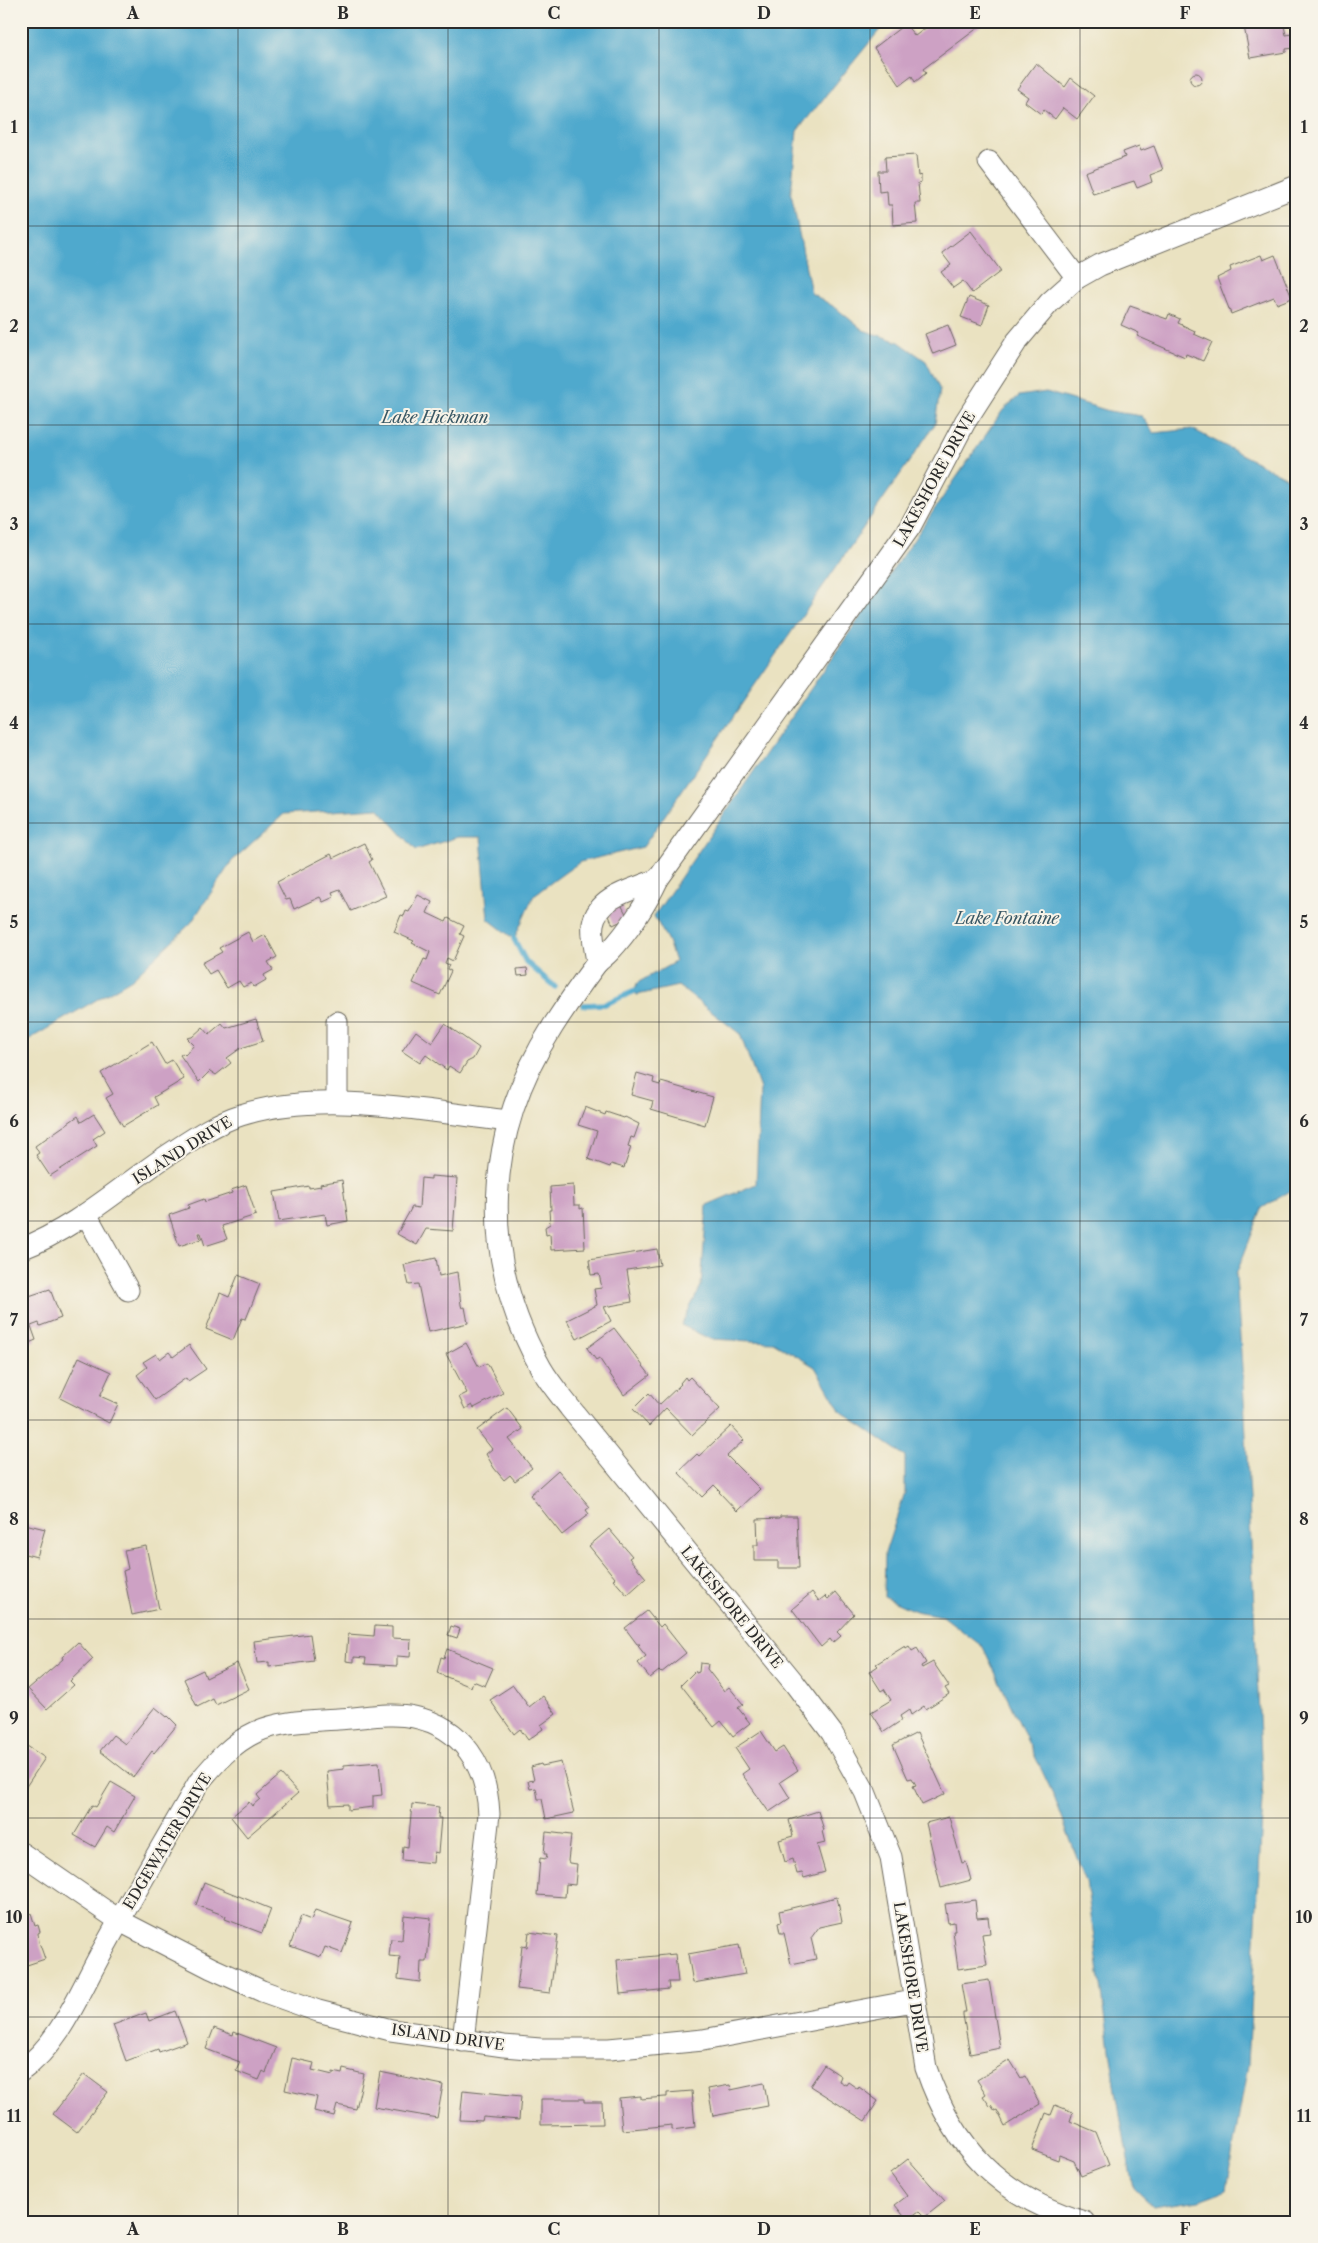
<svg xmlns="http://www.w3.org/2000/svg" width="1318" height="2243" viewBox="0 0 1318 2243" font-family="'Libre Caslon Text',serif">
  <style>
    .water { fill: #4fa9cd; stroke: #3d6a7c }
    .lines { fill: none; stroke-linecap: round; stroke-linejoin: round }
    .stream { stroke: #4fa9cd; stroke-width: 5.5 }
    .building { fill: #cda1c4 }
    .street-casing { stroke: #6e6b60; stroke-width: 23 }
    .street { stroke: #fff; stroke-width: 21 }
    .grid { fill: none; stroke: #2b2b2b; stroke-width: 1; stroke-opacity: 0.55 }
    .labels { text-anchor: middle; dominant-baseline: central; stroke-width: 4; stroke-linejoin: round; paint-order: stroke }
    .street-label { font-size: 15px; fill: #2b2b2b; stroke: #f7f3e8 }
    .water-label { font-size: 16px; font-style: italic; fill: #385764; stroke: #f7f3e8 }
    .neatline { fill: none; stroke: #2b2b2b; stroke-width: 2 }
    .grid-label { font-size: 16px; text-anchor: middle; font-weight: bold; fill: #2b2b2b }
  </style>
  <rect width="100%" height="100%" fill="#f7f3e8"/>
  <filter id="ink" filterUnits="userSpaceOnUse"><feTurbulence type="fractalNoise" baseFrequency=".02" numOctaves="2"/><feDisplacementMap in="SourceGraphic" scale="10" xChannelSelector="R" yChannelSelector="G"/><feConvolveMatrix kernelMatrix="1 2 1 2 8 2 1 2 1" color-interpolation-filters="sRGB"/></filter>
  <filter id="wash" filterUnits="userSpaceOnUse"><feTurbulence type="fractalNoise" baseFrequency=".0096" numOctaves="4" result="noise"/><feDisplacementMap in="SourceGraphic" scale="20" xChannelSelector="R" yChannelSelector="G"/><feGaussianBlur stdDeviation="1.12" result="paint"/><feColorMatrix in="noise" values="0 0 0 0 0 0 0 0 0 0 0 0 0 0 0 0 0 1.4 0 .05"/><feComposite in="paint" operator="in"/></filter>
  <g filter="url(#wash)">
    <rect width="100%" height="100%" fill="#eae2c1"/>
    <g class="water">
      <polygon points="21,21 887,21 797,131 791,193 811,293 836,308 863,330 899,342 926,361 940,390 935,424 643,847 580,862 567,871 534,895 514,939 488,919 481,837 458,837 416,850 378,808 284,814 232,861 191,923 132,979 21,1044"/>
      <polygon points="1046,392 1109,411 1142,416 1154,433 1192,429 1297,483 1297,1187 1262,1208 1236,1275 1245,1415 1263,1800 1248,2064 1226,2190 1199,2200 1153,2207 1133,2188 1117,2098 1086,1881 1053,1794 983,1647 943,1616 915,1611 884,1597 885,1553 905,1492 905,1456 841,1412 815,1367 773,1342 710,1339 681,1325 701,1286 707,1205 756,1184 760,1089 740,1034 678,986 637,995 635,991 637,983 675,962 668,941 654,916 1003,410 1019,396"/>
    </g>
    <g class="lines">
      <g class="stream">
        <polyline points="514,939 526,962 555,987"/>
        <polyline points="584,1005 605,1004 635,991"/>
      </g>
    </g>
    <g id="blocks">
      <g class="building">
        <polygon points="935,21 987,21 923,69 926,73 915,82 912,76 900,85 874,48 905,24 915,36"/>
        <polygon points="1243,21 1283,21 1286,35 1292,34 1295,48 1286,49 1286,52 1250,58"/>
        <polygon points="1036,63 1065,87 1071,78 1094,96 1077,119 1063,108 1055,119 1044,110 1041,114 1025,102 1028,97 1017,89"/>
        <circle cx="1196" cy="79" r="6"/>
        <polygon points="1139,146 1141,151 1154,146 1163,170 1150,175 1152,182 1137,188 1134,181 1093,194 1085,172 1125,157 1123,152"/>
        <polygon points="916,155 918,176 921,175 921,182 918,183 920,203 915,203 917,223 893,225 892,205 888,205 887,191 879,192 878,171 886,171 885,157"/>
        <polygon points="971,231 1001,271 972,293 963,281 953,288 941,272 951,265 942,253"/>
        <polygon points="1261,255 1263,260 1275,255 1292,298 1277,304 1274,297 1231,314 1217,278 1231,271 1230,267"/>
        <polygon points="969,297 989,305 982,325 961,317"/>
        <polygon points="1130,306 1167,319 1169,314 1180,319 1178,323 1195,331 1194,334 1212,342 1203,361 1186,354 1185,357 1137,336 1139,333 1121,325"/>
        <polygon points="948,325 956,345 933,354 925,334"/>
        <polygon points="364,843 372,860 369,862 386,896 351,911 340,889 332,892 334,897 323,902 320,897 294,909 290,899 286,900 277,882 331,854 333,858"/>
        <polygon points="418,895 432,902 427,913 446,922 448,918 464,926 460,934 464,936 453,961 447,958 445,963 449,965 447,969 451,971 440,995 413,983 424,959 427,960 430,952 412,943 414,941 394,932 401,915 404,916 406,911 409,912"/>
        <polygon points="621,904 628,918 613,925 607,911"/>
        <polygon points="248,932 253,942 265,935 277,957 268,962 273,970 264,975 266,980 254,987 251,983 243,987 239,981 227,988 216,970 209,974 202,963 222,952 219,948"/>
        <polygon points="527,968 528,975 518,976 517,969"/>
        <polygon points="256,1019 263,1041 241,1048 227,1058 231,1063 216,1075 210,1071 199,1082 180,1055 183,1053 185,1055 194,1045 187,1038 192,1037 203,1027 209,1034 222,1023 226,1028"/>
        <polygon points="445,1024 479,1048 473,1059 467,1062 460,1073 449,1066 447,1070 426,1055 420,1063 402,1051 416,1031 432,1043"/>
        <polygon points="152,1042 165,1064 172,1060 184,1079 154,1097 158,1105 123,1126 106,1098 113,1094 101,1073"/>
        <polygon points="637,1073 654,1078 653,1083 660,1085 661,1082 713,1097 705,1125 651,1109 653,1101 631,1095"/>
        <polygon points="585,1107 605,1115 606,1112 624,1118 625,1117 639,1124 634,1138 631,1137 628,1146 631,1147 624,1168 611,1164 610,1167 588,1159 597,1131 578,1125"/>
        <polygon points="94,1114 105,1131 93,1139 97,1146 50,1176 36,1155 39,1153 35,1146 78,1116 81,1122"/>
        <polygon points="431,1176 457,1178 453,1231 426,1229 417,1245 397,1234 412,1207 419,1208 421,1178 431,1179"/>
        <polygon points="342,1180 348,1221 327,1225 325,1214 279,1221 274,1192 309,1186 309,1188 321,1186 320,1184"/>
        <polygon points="246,1185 256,1215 222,1226 227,1239 205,1246 201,1233 199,1233 201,1239 179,1246 169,1215 189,1208 188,1205 204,1199 205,1202 232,1193 231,1190"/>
        <polygon points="573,1185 574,1205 580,1205 580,1209 583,1208 585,1248 551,1250 550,1234 546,1235 545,1227 550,1224 549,1210 551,1210 550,1187"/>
        <polygon points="657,1249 660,1265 627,1270 632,1302 604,1307 611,1321 577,1339 567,1320 597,1305 594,1289 602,1288 599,1274 591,1275 589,1260"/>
        <polygon points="436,1258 439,1276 457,1272 461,1305 462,1308 465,1307 468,1323 428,1332 418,1284 409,1285 404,1265"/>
        <polygon points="238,1275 260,1284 246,1319 242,1318 233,1340 206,1329 220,1293 229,1297"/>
        <polygon points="50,1289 61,1318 40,1326 39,1323 31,1326 36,1340 24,1345 21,1338 21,1302 30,1299 29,1296"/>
        <polygon points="614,1328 650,1375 624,1395 599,1358 596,1360 587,1348"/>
        <polygon points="466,1343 479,1367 487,1363 503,1393 474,1408 472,1405 465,1409 459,1397 467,1393 446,1354"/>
        <polygon points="189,1345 206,1369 188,1381 186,1378 155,1400 137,1375 147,1367 143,1362 156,1354 160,1359 169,1352 173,1357"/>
        <polygon points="79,1357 111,1372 100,1396 118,1404 109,1423 60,1398"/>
        <polygon points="685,1377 687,1380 690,1377 720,1409 692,1435 666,1408 649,1426 633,1409 649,1393 659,1405 681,1384 680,1383"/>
        <polygon points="507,1408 523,1429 509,1439 532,1468 515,1481 510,1475 504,1480 494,1468 486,1454 492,1449 477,1430"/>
        <polygon points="731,1426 744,1440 727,1456 760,1489 737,1511 719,1492 720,1491 714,1485 702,1497 678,1472 697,1454 699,1456"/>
        <polygon points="558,1470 590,1507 586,1510 589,1514 562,1535 530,1495"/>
        <polygon points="780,1516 797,1516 799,1568 778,1568 778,1561 754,1561 754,1545 758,1545 757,1519 780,1518"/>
        <polygon points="21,1523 45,1529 37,1557 21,1553"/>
        <polygon points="609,1529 632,1556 629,1558 646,1578 627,1595 613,1579 615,1578 589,1546"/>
        <polygon points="146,1546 159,1609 132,1615 123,1571 128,1569 124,1550"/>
        <polygon points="812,1592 819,1601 825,1596 828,1599 836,1592 854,1614 837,1632 841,1636 833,1643 830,1639 821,1647 792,1609"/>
        <polygon points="647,1611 660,1627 663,1624 686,1653 661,1673 659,1671 650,1678 638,1663 646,1656 638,1646 640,1644 637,1644 625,1628"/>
        <polygon points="375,1626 392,1627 392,1638 411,1639 410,1657 397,1656 397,1666 365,1664 366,1658 354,1657 354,1662 346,1661 348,1634 374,1636"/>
        <polygon points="451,1626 460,1629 457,1638 448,1635"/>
        <polygon points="310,1634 314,1661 269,1667 269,1662 257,1663 254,1641"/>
        <polygon points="78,1642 93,1659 70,1681 74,1685 47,1709 28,1689 63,1659 62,1657"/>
        <polygon points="905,1646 906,1648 909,1646 912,1651 917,1648 926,1663 921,1666 922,1668 933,1662 949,1686 945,1688 949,1694 926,1709 924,1706 911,1715 909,1710 900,1716 902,1720 884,1732 871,1712 891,1700 884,1689 881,1691 869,1672 878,1666 876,1664"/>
        <polygon points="447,1649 493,1668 485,1686 473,1681 471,1687 437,1673 441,1657 444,1658"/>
        <polygon points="237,1663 249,1689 216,1705 213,1699 197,1707 184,1679 203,1670 206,1678"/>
        <polygon points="700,1663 708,1664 707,1669 724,1691 729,1687 743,1704 738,1708 750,1723 733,1736 721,1721 714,1727 681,1685 695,1671 696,1673 699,1672"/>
        <polygon points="513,1685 529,1707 543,1696 556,1714 541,1725 543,1729 528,1740 520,1729 514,1734 490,1700"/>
        <polygon points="155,1707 167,1717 168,1716 177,1725 154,1753 152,1751 133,1777 100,1751 113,1735 125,1744"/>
        <polygon points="761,1731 775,1752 783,1747 798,1770 780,1782 790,1798 769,1812 742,1774 749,1769 735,1748"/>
        <polygon points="917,1733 945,1794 922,1805 913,1786 916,1785 912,1778 908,1779 893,1745"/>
        <polygon points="27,1746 45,1758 21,1794 21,1755"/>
        <polygon points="379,1762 382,1795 373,1796 373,1807 348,1810 348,1804 330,1805 327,1771 344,1769 344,1765"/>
        <polygon points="561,1762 574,1813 546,1819 542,1799 538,1799 536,1788 530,1789 528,1781 534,1780 531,1767 541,1764 542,1766"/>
        <polygon points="281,1774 298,1793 247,1837 231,1817 249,1802 252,1806 260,1799 257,1795"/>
        <polygon points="111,1782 135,1796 114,1832 107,1827 95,1847 74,1835 92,1805 96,1807"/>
        <polygon points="412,1804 439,1807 438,1818 441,1818 438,1853 434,1852 433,1863 402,1860 403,1846 408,1847"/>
        <polygon points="818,1811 824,1830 822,1831 825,1843 817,1845 825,1872 804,1878 802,1873 797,1874 793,1859 785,1862 779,1840 793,1836 789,1820"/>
        <polygon points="949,1817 962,1863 966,1862 971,1880 941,1888 926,1823"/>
        <polygon points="546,1832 571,1835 568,1861 569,1863 577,1864 575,1885 566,1884 565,1897 537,1895 540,1858 546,1859 547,1854 544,1854"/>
        <polygon points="204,1882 271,1909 262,1933 225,1919 226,1916 196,1905"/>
        <polygon points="837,1897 842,1922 819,1927 811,1938 816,1959 791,1964 784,1933 780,1933 778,1923 781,1922 779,1911"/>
        <polygon points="975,1900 977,1918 988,1917 990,1933 982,1934 987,1965 958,1969 953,1931 955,1931 954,1922 948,1923 945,1904"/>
        <polygon points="315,1910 353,1923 342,1953 325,1947 321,1957 290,1946 301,1916 311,1920"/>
        <polygon points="31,1913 35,1926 38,1925 40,1932 38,1933 39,1942 45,1959 27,1965 26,1961 21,1963 21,1917"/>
        <polygon points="404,1915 431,1918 427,1962 421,1962 420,1982 398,1979 400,1957 389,1956 391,1939 402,1940"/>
        <polygon points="529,1932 558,1936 550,1993 517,1989 522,1946 527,1947"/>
        <polygon points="739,1945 745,1974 693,1983 688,1954"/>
        <polygon points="675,1954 678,1982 668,1982 669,1989 620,1994 617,1960"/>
        <polygon points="989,1980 1000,2048 970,2054 963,2015 963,2012 966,2012 961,1984"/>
        <polygon points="175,2011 187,2042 159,2052 158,2049 126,2061 113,2025 146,2013 149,2021"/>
        <polygon points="214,2028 233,2035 234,2032 276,2048 266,2073 263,2071 259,2080 236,2071 240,2062 206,2049"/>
        <polygon points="292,2058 314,2063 312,2070 333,2075 333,2072 342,2074 343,2069 364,2074 356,2109 337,2105 334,2116 314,2111 317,2097 285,2090"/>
        <polygon points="1010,2060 1021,2078 1025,2076 1040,2104 1005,2126 997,2110 995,2111 991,2105 990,2106 983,2096 986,2094 977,2080"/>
        <polygon points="824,2065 841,2076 839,2081 846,2085 848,2082 858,2089 859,2087 878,2101 865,2121 810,2086"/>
        <polygon points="380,2072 443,2085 437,2118 374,2107"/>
        <polygon points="84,2074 108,2092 77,2132 53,2114"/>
        <polygon points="764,2083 768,2106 713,2116 708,2089 730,2085 731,2090"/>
        <polygon points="463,2090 521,2096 519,2120 483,2117 482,2121 460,2120"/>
        <polygon points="692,2091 695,2127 672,2130 672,2125 622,2130 619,2098 641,2096 641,2099 665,2097 667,2097 667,2093"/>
        <polygon points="541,2099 584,2099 584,2102 602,2102 603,2124 541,2125"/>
        <polygon points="1055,2105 1073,2112 1070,2121 1096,2132 1109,2165 1081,2176 1074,2161 1059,2155 1058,2160 1032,2150 1046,2113 1051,2115"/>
        <polygon points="908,2159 945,2201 925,2217 919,2211 907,2220 895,2205 907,2196 890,2173"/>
      </g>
    </g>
  </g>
  <g filter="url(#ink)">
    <use href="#blocks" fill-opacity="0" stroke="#6e6b60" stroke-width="1"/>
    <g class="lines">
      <g class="street-casing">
        <g id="street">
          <polyline points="989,162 1077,278"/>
          <path d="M 597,963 C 596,951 591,936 593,924 C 598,895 637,889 658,879"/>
          <polyline points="337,1101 337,1022"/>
          <polyline points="86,1214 128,1290"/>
          <path d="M 21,1249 C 76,1228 120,1187 168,1155 C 191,1140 215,1123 241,1115 C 322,1089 425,1111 508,1121"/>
          <polyline points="21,1853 120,1921 211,1968 262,1991 318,2011 391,2030 504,2046 540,2049 609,2049 703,2040 913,2001"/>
          <path d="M 21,2071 C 62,2042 80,1990 104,1948 C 135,1892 167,1837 199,1782 C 215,1763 232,1743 256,1732 C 281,1721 310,1721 338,1719 C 362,1718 390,1712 414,1717 C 463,1727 487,1767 489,1814 L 463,2041"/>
          <path d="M 1084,2222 C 1002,2198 953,2148 926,2068 L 891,1857 L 865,1792 L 832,1733 L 795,1684 L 570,1408 C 560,1395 549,1382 541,1368 C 478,1256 484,1134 553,1026 C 566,1006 581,984 596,964 C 600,959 606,956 610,951 C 628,932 647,903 658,879 L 910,527 L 965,422 L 1017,341 L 1050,302 L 1077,278 L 1100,265 L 1297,186"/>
        </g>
      </g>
      <use href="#street" class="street"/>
    </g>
  </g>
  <path class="grid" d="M 238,21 L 238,2222M 448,21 L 448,2222M 659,21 L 659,2222M 870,21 L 870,2222M 1080,21 L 1080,2222M 21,226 L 1297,226M 21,425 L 1297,425M 21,624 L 1297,624M 21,823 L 1297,823M 21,1022 L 1297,1022M 21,1221 L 1297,1221M 21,1420 L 1297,1420M 21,1619 L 1297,1619M 21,1818 L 1297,1818M 21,2017 L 1297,2017"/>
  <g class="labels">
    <g class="street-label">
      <text transform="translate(934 479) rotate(-61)">LAKESHORE DRIVE</text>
      <text transform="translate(182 1150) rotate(-32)">ISLAND DRIVE</text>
      <text transform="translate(732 1607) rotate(51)">LAKESHORE DRIVE</text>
      <text transform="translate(167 1841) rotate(-59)">EDGEWATER DRIVE</text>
      <text transform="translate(911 1977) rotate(81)">LAKESHORE DRIVE</text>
      <text transform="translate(448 2037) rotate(8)">ISLAND DRIVE</text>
    </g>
    <g class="water-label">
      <text x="435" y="417">Lake Hickman</text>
      <text x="1007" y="918">Lake Fontaine</text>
    </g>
  </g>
  <rect width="1318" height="2243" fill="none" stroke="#f7f3e8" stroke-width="55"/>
  <rect x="28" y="28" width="1262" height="2188" class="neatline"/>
  <g class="grid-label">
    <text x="133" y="19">A</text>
    <text x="343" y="19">B</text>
    <text x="554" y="19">C</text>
    <text x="764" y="19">D</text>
    <text x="975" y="19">E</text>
    <text x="1185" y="19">F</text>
    <text x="14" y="133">1</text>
    <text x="1304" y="133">1</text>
    <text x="14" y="332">2</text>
    <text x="1304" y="332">2</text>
    <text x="14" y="530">3</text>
    <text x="1304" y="530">3</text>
    <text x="14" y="729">4</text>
    <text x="1304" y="729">4</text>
    <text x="14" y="928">5</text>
    <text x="1304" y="928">5</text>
    <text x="14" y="1127">6</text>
    <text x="1304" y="1127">6</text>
    <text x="14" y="1326">7</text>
    <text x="1304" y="1326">7</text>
    <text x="14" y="1525">8</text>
    <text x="1304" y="1525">8</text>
    <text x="14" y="1724">9</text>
    <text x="1304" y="1724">9</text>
    <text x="14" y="1923">10</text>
    <text x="1304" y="1923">10</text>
    <text x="14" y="2122">11</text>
    <text x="1304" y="2122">11</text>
    <text x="133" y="2235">A</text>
    <text x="343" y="2235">B</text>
    <text x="554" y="2235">C</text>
    <text x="764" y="2235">D</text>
    <text x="975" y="2235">E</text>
    <text x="1185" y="2235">F</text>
  </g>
</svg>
